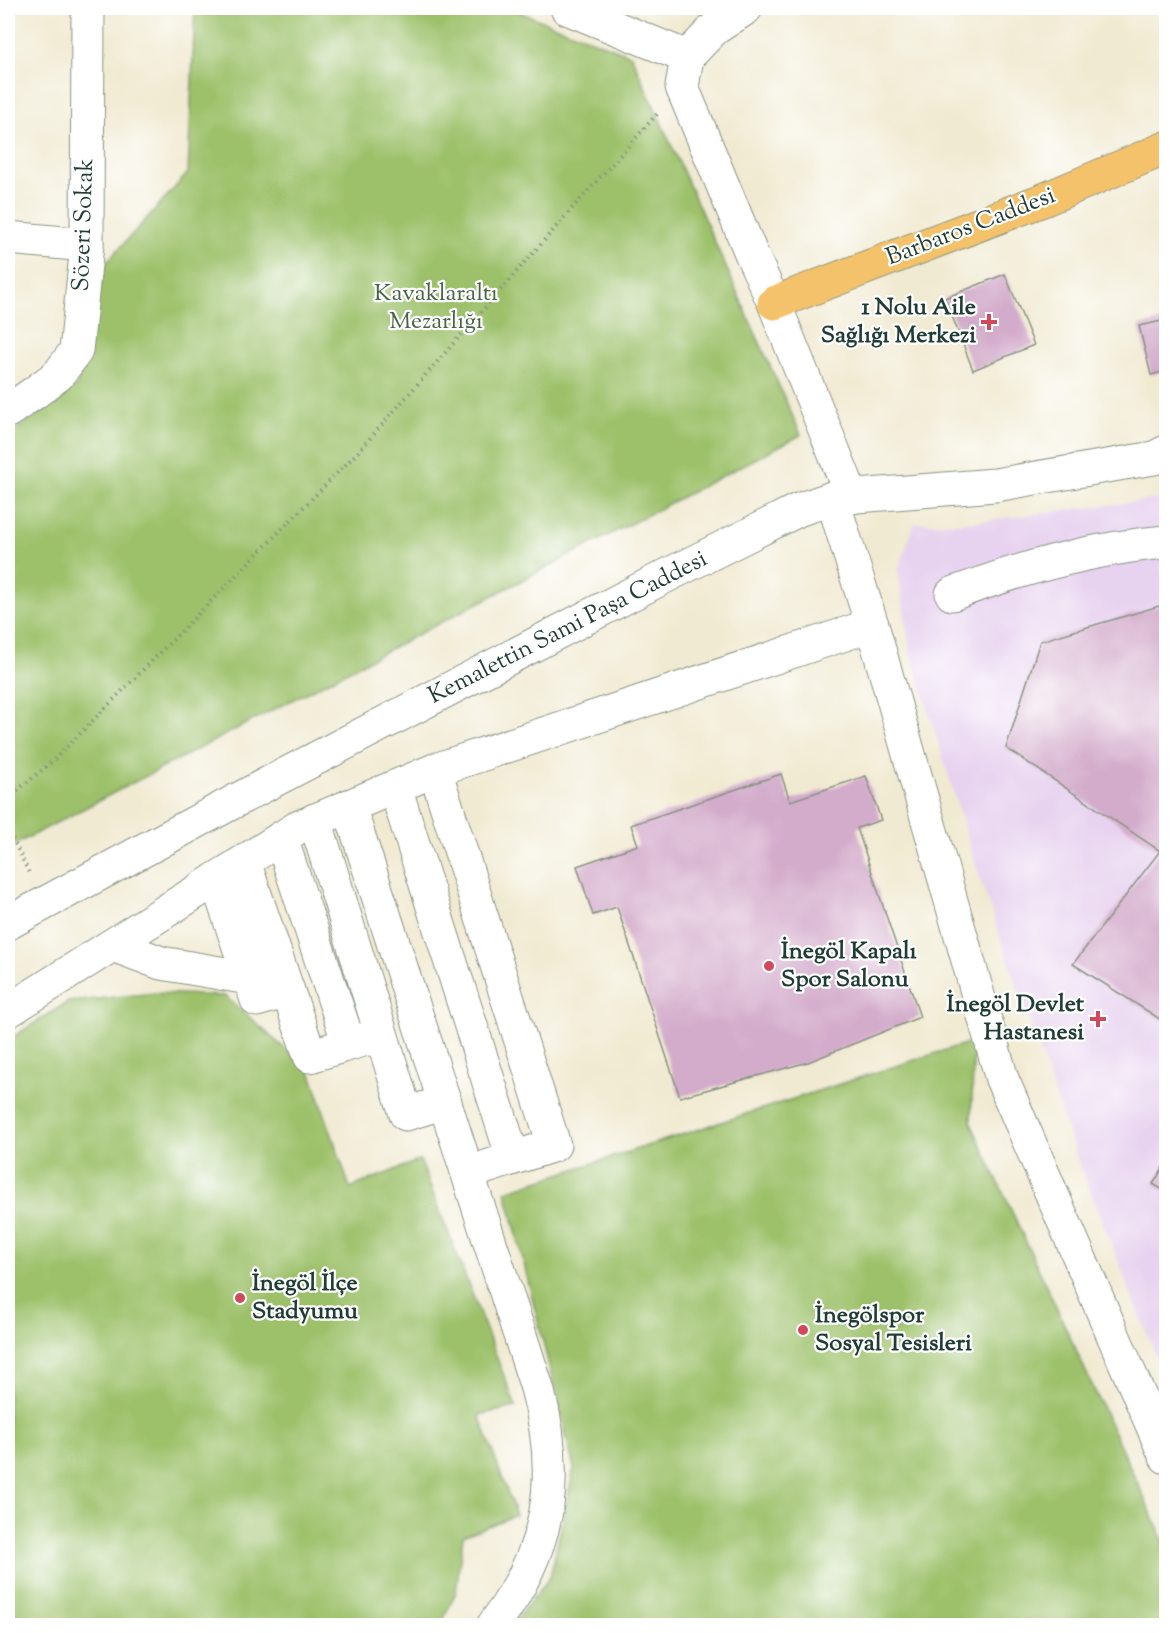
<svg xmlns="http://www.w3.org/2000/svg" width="1174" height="1633" viewBox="0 0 1174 1633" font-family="'Sorts Mill Goudy',serif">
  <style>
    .built { fill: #e7d2ef }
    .green { fill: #9dc16b; stroke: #5e7f50; stroke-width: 1.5 }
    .building { fill: #d3abcb }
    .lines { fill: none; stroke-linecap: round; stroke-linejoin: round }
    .minor-casing { stroke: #889483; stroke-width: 35 }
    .major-casing { stroke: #889483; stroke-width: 35 }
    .path { stroke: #889483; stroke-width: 4; stroke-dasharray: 1.5 4.5; stroke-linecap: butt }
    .minor { stroke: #fff; stroke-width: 33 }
    .major { stroke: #f4c26a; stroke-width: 33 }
    .poi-dot { fill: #d1495b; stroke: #fff; stroke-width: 2 }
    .labels { text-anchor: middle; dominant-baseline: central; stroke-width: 4.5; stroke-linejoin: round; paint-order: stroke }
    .street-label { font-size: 24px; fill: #1f3d34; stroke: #fff }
    .park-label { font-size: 24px; fill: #456544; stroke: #fff }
    .poi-label { font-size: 24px; font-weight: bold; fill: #1f3d34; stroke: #fff; text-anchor: start }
  </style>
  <rect width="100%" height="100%" fill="#fff"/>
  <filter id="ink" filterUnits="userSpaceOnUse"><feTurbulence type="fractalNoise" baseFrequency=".0167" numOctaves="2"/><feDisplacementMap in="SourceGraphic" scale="12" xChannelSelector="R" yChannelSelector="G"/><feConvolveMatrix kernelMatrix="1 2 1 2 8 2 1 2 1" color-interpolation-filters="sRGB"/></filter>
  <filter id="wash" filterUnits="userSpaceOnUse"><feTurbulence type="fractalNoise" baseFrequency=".008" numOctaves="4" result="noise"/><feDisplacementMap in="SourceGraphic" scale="24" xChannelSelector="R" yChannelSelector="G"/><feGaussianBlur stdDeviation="1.35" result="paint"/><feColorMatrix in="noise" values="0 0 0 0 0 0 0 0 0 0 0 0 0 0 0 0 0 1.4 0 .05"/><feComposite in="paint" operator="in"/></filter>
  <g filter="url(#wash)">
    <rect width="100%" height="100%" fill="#f1ead2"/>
    <polygon class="built" points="1166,498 1166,1381 1077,1158 980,879 910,650 898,570 915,523 963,523"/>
    <g class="green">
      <polygon points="195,8 509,8 631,55 801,435 8,848 8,436 77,385 105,264 188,173"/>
      <polygon points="155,993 225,996 310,1071 350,1188 420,1160 516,1407 479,1415 516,1515 463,1536 456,1592 441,1625 8,1626 8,1040 68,1002"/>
      <polygon points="974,1041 971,1123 1166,1545 1166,1625 512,1625 550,1577 574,1468 506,1191"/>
    </g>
    <g id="blocks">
      <g class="building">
        <polygon points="1005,274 1034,345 973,370 945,298"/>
        <polygon points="1166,320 1166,371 1151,375 1139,326"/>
        <polygon points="1166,604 1166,1023 1073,964 1160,851 1006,748 1040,641"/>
        <polygon points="781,774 790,801 866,776 881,820 857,828 920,1017 808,1062 680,1097 617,907 593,915 577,866 638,845 631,825"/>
        <polygon points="1166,1163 1166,1192 1153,1184"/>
      </g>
    </g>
  </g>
  <g filter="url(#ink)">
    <use href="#blocks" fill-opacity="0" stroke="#889483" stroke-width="1.5"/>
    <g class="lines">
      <g class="minor-casing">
        <g id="minor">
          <polyline points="567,8 687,57"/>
          <polyline points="687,57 682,87 751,253 774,303 852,497"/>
          <polyline points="687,57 714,29 746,8"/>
          <polyline points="8,238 87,245"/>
          <polyline points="8,411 34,393 58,375 76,351 87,245 88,8"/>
          <polyline points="832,498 872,625 1002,1079 1166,1457"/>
          <path d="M 952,594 C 1022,568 1092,548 1166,542"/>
          <polyline points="435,770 554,1145 468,1173"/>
          <polyline points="395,787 513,1158"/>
          <path d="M 349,806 L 537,1388 C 562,1478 550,1550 493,1626"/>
          <polyline points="315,820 406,1114 445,1102"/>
          <polyline points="281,838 349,1044 381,1035"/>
          <polyline points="244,862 310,1056 349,1044"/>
          <polyline points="216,879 257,1000 288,991"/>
          <polyline points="8,923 267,784 664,577 798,510 832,498 995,485 1154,458 1166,452"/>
          <polyline points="113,945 161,963 249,978"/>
          <polyline points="8,1011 297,828 435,770 872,625"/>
        </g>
      </g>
      <g class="major-casing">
        <polyline id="major" points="774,303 1043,200 1166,148"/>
      </g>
      <g class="path">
        <polyline points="8,798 53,761 358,452 577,203 659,112"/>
        <polyline points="8,821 11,835 30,875"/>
      </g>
      <use href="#minor" class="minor"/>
      <use href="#major" class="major"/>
    </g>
  </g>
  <g class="poi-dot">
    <path d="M986 313h6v6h6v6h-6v6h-6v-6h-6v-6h6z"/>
    <circle cx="769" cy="966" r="6"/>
    <path d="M1095 1010h6v6h6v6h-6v6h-6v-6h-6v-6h6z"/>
    <circle cx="240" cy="1298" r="6"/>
    <circle cx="803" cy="1330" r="6"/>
  </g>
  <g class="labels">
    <g class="street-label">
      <text transform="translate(84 225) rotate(-88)">Sözeri Sokak</text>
      <text transform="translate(971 227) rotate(-21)">Barbaros Caddesi</text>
      <text transform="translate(568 628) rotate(-27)">Kemalettin Sami Paşa Caddesi</text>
    </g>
    <g class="park-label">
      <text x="436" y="294">Kavaklaraltı<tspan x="436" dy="28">Mezarlığı</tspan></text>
    </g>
    <g class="poi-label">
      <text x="976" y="308" text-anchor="end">1 Nolu Aile<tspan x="976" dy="28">Sağlığı Merkezi</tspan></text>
      <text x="781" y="952">İnegöl Kapalı<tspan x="781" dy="28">Spor Salonu</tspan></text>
      <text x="1084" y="1005" text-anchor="end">İnegöl Devlet<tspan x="1084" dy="28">Hastanesi</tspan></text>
      <text x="252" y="1284">İnegöl İlçe<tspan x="252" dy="28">Stadyumu</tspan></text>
      <text x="815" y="1316">İnegölspor<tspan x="815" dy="28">Sosyal Tesisleri</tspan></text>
    </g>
  </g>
  <rect width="1174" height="1633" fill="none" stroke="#fff" stroke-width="30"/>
</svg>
